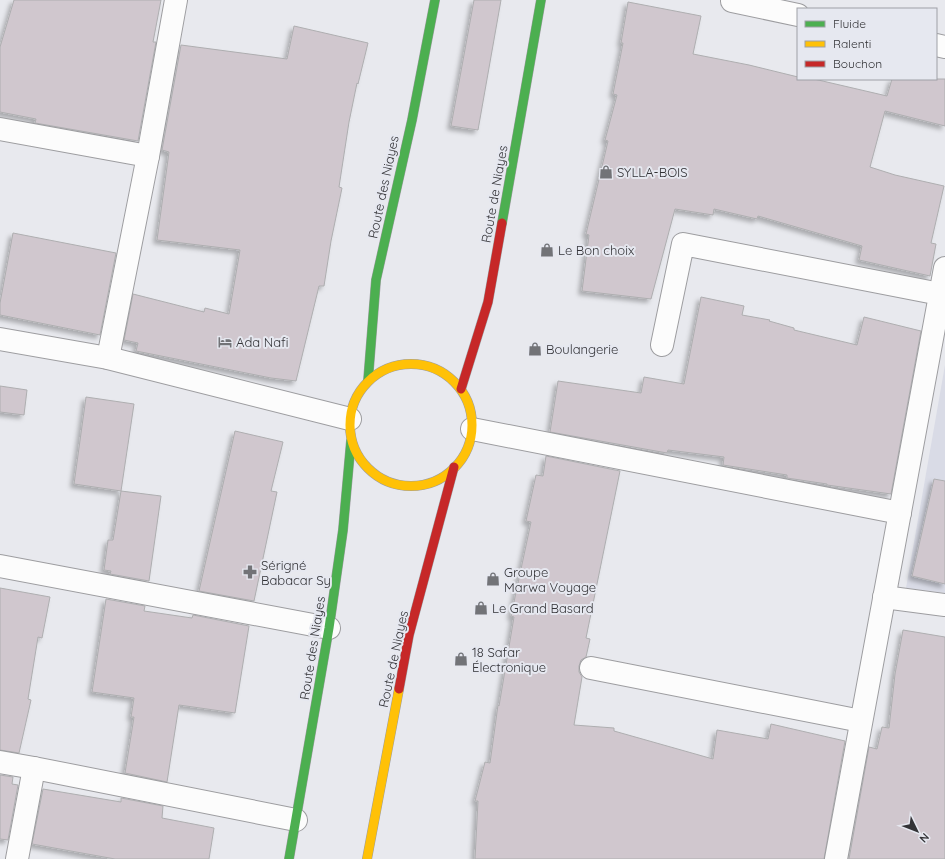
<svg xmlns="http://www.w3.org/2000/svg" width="945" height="859" viewBox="0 0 945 859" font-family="Quicksand,sans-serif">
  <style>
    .built { fill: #d9dbe6 }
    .building { fill: #d0c7ce; stroke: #aeaeb0; filter: url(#shadow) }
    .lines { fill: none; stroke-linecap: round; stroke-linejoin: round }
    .street-casing { stroke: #9d9da0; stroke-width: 24 }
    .fast-casing { stroke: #9d9da0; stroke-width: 10 }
    .slow-casing { stroke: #9d9da0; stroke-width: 10 }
    .jam-casing { stroke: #9d9da0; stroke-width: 10 }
    .street { stroke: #fcfcfc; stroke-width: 22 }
    .fast { stroke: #4caf50; stroke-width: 9 }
    .slow { stroke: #ffc107; stroke-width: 9 }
    .jam { stroke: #c62828; stroke-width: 9 }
    .labels { text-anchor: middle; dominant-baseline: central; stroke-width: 4; stroke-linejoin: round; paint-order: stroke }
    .poi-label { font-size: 13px; fill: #333337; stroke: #e6e8f0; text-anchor: start }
    .street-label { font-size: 13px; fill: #333337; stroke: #e6e8f0 }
  </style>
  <defs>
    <filter id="shadow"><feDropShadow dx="-3.5" dy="3.5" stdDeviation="2" flood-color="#0004"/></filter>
  </defs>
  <rect width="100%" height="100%" fill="#e8e9ee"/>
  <polygon class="built" points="945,365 945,593 906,588"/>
  <g class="building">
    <polygon points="14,0 161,0 153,42 156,42 138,141 35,123 36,119 0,112 0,47"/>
    <polygon points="474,0 501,0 478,130 451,126"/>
    <polygon points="628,2 701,16 693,54 749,65 798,77 798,79 814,79 887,96 892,79 945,79 945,126 885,111 870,167 895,175 944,186 931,243 936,244 930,276 859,260 862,246 758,216 757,219 714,209 713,215 675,209 651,299 582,291 589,235 586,234 608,141 605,140 617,95 613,94 623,43 621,43"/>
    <polygon points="294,26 368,43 358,84 357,83 349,122 339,187 342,188 331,241 324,286 319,286 296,381 271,378 136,351 138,343 124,340 133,294 204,312 205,308 229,314 240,250 157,240 169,152 162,150 181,45 287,59"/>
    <polygon points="13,233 116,253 100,335 0,315 0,303"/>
    <polygon points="701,297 744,306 742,315 770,320 769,321 794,328 794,330 857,345 864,317 921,331 891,494 827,485 827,484 787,478 787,475 723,465 724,457 668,450 667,453 550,432 558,381 641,393 644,377 684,384"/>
    <polygon points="0,386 27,390 24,415 0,412"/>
    <polygon points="86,397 134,404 121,491 161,496 149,581 110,574 111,571 104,570 108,540 113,540 121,491 74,484"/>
    <polygon points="235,431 283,442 271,491 277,492 254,601 199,591"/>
    <polygon points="546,456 620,471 586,638 590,639 586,657 581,660 579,666 579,672 582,677 574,725 614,728 614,731 713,759 717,730 768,739 771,724 845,741 824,859 475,859 478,801 475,801 485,762 490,763 498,705 499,706 514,617 511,616 531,522 526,521 536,475 543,476"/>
    <polygon points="934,479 945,481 945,584 912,576"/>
    <polygon points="0,588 50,597 42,638 38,637 28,699 31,700 19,753 0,750"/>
    <polygon points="106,599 145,606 144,611 192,618 193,615 249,626 235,713 179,705 167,782 125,773 134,717 131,717 134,698 92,692"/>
    <polygon points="903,630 945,637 945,859 849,859 869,747 877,749 882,727 889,728 895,674"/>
    <polygon points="0,775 13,777 12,784 18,785 8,840 0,839"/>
    <polygon points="43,789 121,802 121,798 163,806 162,818 214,828 209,859 115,859 32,844"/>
  </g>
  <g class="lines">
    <g class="street-casing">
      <g id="street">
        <polyline points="732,1 798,15"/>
        <polyline points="936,45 945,47"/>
        <polyline points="0,129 148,156"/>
        <polyline points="0,339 108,358 350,419"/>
        <polyline points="662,345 683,244 940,294"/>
        <polyline points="108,358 148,156 176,0"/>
        <polyline points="472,429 900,513"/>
        <polyline points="0,566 329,628"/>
        <polyline points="884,597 945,605"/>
        <polyline points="591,668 861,721"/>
        <polyline points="0,762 34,768 296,820"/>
        <polyline points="17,859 34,768"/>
        <polyline points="836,859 945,268"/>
      </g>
    </g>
    <g class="fast-casing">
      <g id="fast">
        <polyline points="502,223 541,0"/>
        <polyline points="368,381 376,280 412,120 435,0"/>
        <polyline points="289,859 329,628 343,530 351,441"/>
      </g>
    </g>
    <g class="slow-casing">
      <g id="slow">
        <circle cx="411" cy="425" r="61"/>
        <polyline points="367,859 399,689"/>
      </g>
    </g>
    <g class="jam-casing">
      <g id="jam">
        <polyline points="461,389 488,302 502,223"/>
        <polyline points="399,689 409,635 454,467"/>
      </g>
    </g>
    <use href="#street" class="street"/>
    <use href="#fast" class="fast"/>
    <use href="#slow" class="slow"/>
    <use href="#jam" class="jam"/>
  </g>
  <defs>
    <g id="shop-bare" transform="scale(1.08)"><path d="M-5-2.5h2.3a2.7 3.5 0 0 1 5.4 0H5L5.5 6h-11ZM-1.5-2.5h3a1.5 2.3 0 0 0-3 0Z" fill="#727377" stroke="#e6e8f0" stroke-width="2.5" paint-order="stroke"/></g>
    <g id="hotel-bare" transform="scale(1.08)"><path d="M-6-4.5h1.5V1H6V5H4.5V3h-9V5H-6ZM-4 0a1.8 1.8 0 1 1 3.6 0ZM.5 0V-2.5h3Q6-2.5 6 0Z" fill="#727377" stroke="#e6e8f0" stroke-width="2.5" paint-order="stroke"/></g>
    <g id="pharmacy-bare" transform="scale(1.08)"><path d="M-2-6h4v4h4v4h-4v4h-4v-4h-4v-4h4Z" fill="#727377" stroke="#e6e8f0" stroke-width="2.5" paint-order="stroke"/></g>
  </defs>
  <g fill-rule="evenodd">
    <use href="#shop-bare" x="606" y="172"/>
    <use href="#shop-bare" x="547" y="250"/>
    <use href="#hotel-bare" x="225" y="342"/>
    <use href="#shop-bare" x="535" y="349"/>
    <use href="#pharmacy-bare" x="250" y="572"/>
    <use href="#shop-bare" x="493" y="579"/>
    <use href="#shop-bare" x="481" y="608"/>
    <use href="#shop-bare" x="461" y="659"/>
  </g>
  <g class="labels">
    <g class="poi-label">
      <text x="617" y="172">SYLLA-BOIS</text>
      <text x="558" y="250">Le Bon choix</text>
      <text x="236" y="342">Ada Nafi</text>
      <text x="546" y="349">Boulangerie</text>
      <text x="261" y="565">Sérigné<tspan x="261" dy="15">Babacar Sy</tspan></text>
      <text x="504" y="572">Groupe<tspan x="504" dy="15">Marwa Voyage</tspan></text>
      <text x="492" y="608">Le Grand Basard</text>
      <text x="472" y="652">18 Safar<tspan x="472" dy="15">Électronique</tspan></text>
    </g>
    <g class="street-label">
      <text transform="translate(383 187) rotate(-78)">Route des Niayes</text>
      <text transform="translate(494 194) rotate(-80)">Route de Niayes</text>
      <text transform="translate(312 648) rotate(-81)">Route des Niayes</text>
      <text transform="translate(393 659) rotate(-78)">Route de Niayes</text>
    </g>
  </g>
  <rect x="797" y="8" width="140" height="72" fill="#e6e8f0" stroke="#9ea0a6"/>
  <rect x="805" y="21" width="20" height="6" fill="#4caf50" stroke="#9ea0a6"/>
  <text x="833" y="28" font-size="12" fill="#333337">Fluide</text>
  <rect x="805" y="41" width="20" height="6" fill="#ffc107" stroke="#9ea0a6"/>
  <text x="833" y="48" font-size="12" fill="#333337">Ralenti</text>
  <rect x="805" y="61" width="20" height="6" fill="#c62828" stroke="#9ea0a6"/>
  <text x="833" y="68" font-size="12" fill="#333337">Bouchon</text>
  <g transform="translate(917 831) rotate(133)" stroke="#e6e8f0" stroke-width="3" paint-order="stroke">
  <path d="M0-3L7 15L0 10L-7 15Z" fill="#333337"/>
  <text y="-6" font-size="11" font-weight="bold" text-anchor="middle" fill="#333337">N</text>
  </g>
</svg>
